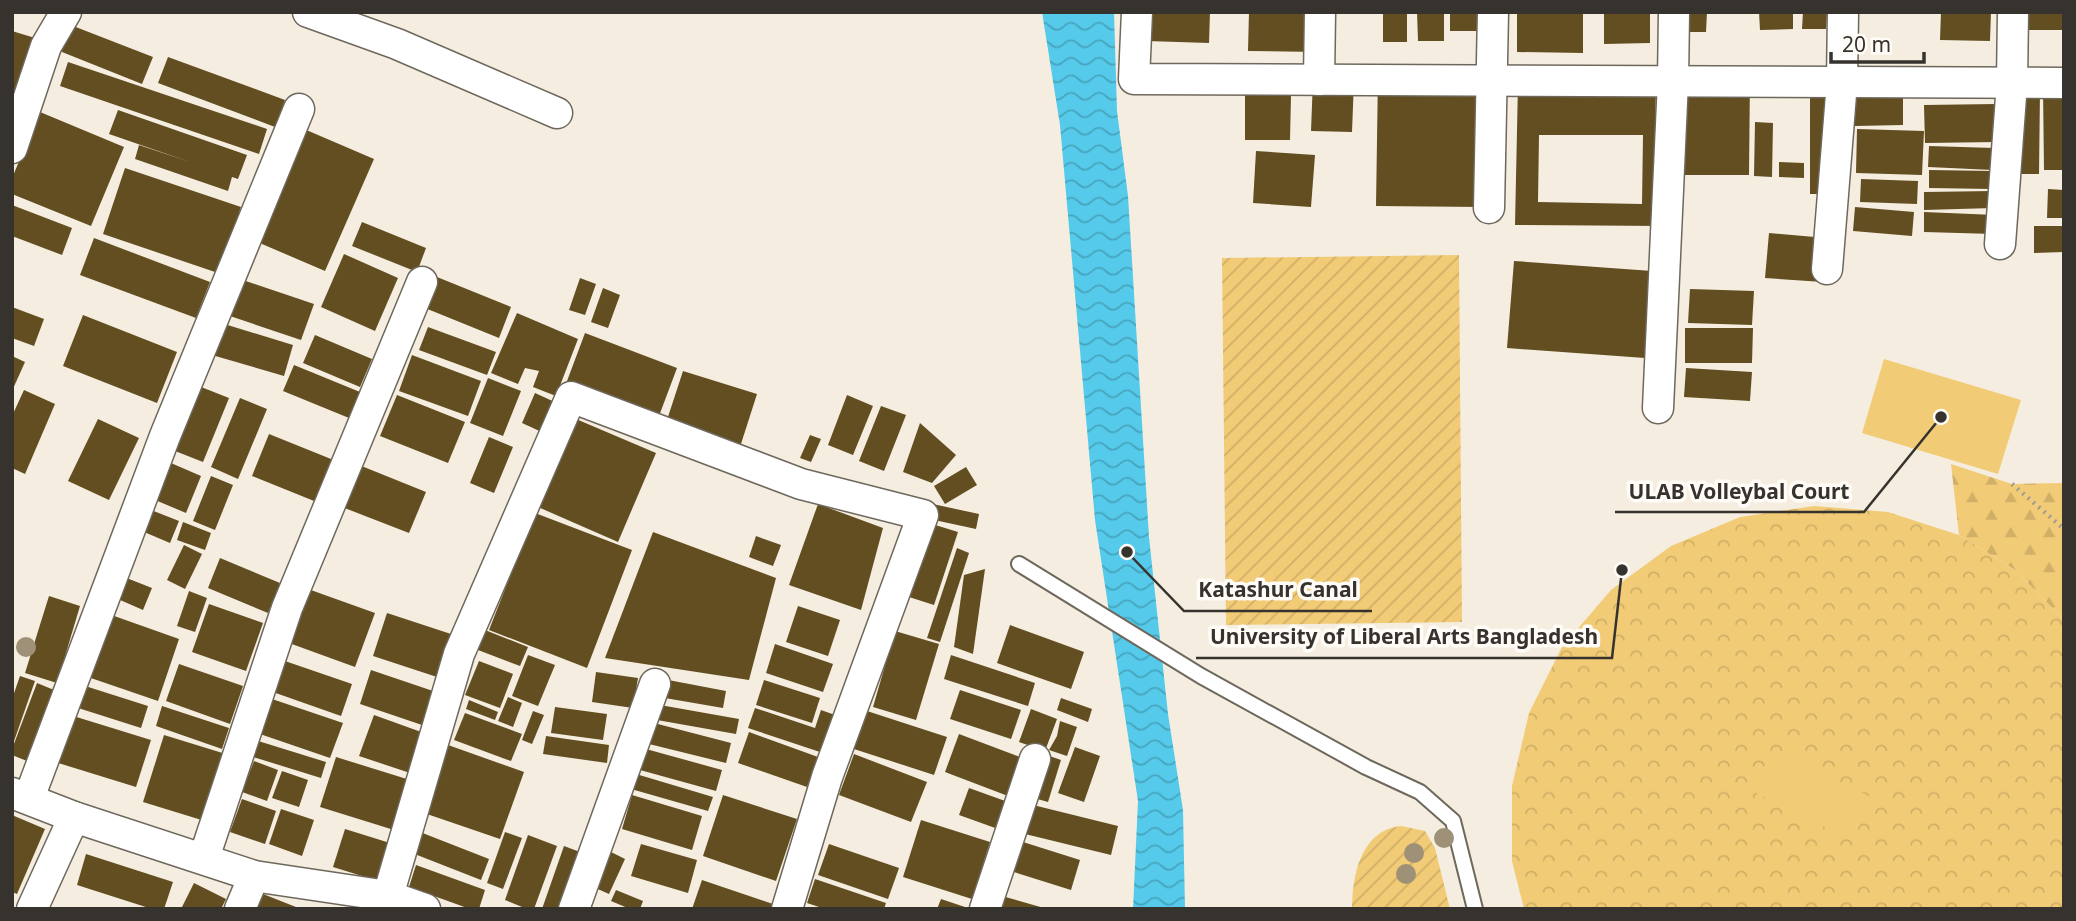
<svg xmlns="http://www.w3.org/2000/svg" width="2076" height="921" viewBox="0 0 2076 921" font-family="'Noto Sans',sans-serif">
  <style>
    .forest { fill: url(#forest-firs) }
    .park { fill: url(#park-crowns) }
    .garden { fill: url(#garden-furrows) }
    .pitch { fill: #f2cb76 }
    .water { fill: url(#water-waves) }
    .building { fill: #624e20; fill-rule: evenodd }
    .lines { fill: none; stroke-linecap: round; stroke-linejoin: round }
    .lane-casing { stroke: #6e685c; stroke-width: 18 }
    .street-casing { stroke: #6e685c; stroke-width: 33 }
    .path { stroke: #a19c92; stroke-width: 4.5; stroke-dasharray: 2 5; stroke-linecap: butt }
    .lane { stroke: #fff; stroke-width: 14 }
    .street { stroke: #fff; stroke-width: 30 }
    .tree { fill: #9e9177 }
    .leader { fill: none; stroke: #36332e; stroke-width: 2.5 }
    .callout-dot { fill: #36332e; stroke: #fffcf7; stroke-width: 2.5 }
    .callout-label { font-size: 21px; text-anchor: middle; font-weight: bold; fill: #36332e; stroke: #fffcf7; stroke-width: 7; stroke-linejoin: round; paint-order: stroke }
  </style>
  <defs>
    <pattern id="forest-firs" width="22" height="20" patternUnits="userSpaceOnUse" patternTransform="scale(1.75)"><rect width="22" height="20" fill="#f2cb76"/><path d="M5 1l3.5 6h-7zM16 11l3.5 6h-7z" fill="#d0af66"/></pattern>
    <pattern id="park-crowns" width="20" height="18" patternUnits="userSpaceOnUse" patternTransform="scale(1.75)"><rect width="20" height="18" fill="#f2cb76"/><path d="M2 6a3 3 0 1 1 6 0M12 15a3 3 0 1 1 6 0" fill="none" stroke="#d0af66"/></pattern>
    <pattern id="garden-furrows" width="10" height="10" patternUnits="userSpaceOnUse" patternTransform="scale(1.75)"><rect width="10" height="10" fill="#f2cb76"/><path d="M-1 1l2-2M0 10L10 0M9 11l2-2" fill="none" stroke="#d0af66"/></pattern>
    <pattern id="water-waves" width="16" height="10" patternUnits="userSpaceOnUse" patternTransform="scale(1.75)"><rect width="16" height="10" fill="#55caea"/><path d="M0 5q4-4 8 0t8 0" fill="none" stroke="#47a5be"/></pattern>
  </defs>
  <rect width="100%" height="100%" fill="#f5eee0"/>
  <polygon class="forest" points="1951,464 2012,484 2064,483 2064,620 2015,570 1959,535"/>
  <polygon class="park" points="1814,506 1888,512 1959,535 2015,570 2064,620 2064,909 1524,909 1512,861 1512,786 1529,713 1562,647 1611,590 1671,546 1740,517"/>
  <g class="garden">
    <polygon points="1459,255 1462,622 1226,625 1222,258"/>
    <path d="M 1401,826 L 1425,831 L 1435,848 L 1450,909 L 1352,909 C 1352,875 1361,830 1401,826 Z"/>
  </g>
  <g class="pitch">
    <polygon points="1884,359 2021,400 1998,474 1862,433"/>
    <polygon points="1773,749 1873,798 1852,841 1752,791"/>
  </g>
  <polygon class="water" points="1042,12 1114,12 1117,111 1128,196 1149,537 1168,714 1183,810 1185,909 1133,909 1138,801 1095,520 1060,125"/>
  <g class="building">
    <polygon points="1148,12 1210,12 1209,43 1147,41"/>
    <polygon points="1249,12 1318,12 1318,52 1248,51"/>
    <rect x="1383" y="12" width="24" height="30"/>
    <polygon points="1417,12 1444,12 1444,41 1418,41"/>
    <rect x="1450" y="12" width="29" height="19"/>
    <polygon points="1517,12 1583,12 1583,53 1517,52"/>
    <polygon points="1604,12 1650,12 1650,43 1604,44"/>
    <polygon points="1682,12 1707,12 1706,32 1682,32"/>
    <polygon points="1759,12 1793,12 1793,29 1760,30"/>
    <polygon points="1803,12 1827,12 1826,29 1802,29"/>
    <polygon points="1941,12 1991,12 1990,41 1940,40"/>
    <rect x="2023" y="12" width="41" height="18"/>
    <polygon points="68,24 153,57 142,84 57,50"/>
    <polygon points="12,31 35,38 12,101"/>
    <polygon points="168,57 285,100 275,127 158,83"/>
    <polygon points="68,62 267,129 259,154 60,86"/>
    <polygon points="1682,73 1750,74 1749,175 1681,175"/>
    <polygon points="1378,74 1485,75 1483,207 1376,206"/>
    <polygon points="1313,79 1354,80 1352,132 1311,131"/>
    <path d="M 1518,83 L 1656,84 L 1655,137 L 1664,136 L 1663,226 L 1515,225 ZM 1539,135 L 1643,135 L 1642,204 L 1538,202 Z"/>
    <polygon points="1903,87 1903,125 1855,126 1854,89"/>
    <rect x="1810" y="88" width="16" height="106"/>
    <polygon points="2043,89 2064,89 2064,170 2044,170"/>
    <polygon points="2021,90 2040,90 2039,174 2020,174"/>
    <polygon points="1245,95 1291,95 1290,140 1245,140"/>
    <polygon points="1996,104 1997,142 1925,143 1924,105"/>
    <polygon points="118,110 247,155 238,179 232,177 228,191 135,159 139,145 190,162 109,134"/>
    <polygon points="40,112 124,147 91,226 12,194 12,178"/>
    <polygon points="1755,122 1773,123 1772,177 1754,176"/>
    <polygon points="304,129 374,159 325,271 255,241"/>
    <polygon points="1857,129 1924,131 1922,175 1856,173"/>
    <polygon points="1929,146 1994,148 1993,170 1928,167"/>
    <polygon points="1256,151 1315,155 1311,207 1253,203"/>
    <polygon points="1779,162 1804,163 1804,178 1779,177"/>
    <polygon points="125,168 241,207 218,273 103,234"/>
    <polygon points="1929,170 1993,171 1992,189 1929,188"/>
    <polygon points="1861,179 1918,181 1917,204 1860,202"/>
    <polygon points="2048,189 2064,190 2064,218 2047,218"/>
    <polygon points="1993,191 1993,208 1924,210 1924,192"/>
    <polygon points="12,205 72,228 62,255 12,236"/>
    <polygon points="1855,207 1914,212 1912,236 1853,231"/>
    <polygon points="1924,212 1995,215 1994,234 1924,232"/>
    <polygon points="362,222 426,248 417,272 352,246"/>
    <polygon points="2034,226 2064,226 2064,252 2034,253"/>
    <polygon points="1769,233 1826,238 1823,282 1765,278"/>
    <polygon points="94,238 210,282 196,318 80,275"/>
    <polygon points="344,254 398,278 375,331 321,307"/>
    <polygon points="1514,261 1652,271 1645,358 1507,348"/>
    <polygon points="234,277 314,304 301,340 221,313"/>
    <polygon points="437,277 511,307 499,338 425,308"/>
    <polygon points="580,278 596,284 585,315 569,310"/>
    <polygon points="603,288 620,295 608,328 591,322"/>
    <polygon points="1690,289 1754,291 1752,325 1688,323"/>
    <polygon points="12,307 44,319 34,346 12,338"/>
    <polygon points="517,313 578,339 556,396 533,387 539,371 525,368 518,384 491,373"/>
    <polygon points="83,315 177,352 157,403 63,366"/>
    <polygon points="221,323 293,345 284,376 212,355"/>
    <polygon points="428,327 496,352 487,375 419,350"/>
    <polygon points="1685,328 1753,328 1752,363 1685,363"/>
    <polygon points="585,333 677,368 656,424 564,389"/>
    <polygon points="315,335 372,359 360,387 303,363"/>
    <polygon points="412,355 481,381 468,416 399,391"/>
    <polygon points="12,356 25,362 12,391"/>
    <polygon points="294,365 360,392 349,418 283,391"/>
    <polygon points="1686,368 1752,372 1750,401 1684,397"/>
    <polygon points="683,371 757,394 740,447 666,423"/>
    <polygon points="488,378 521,391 503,436 470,423"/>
    <polygon points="196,385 229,398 203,462 170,449"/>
    <polygon points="24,390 55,404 25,474 12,468 12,416"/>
    <polygon points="535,393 559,404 546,434 522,423"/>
    <polygon points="397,395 465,422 448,463 380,436"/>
    <polygon points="847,395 873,406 853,455 828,445"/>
    <polygon points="240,398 267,409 238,479 211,467"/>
    <polygon points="881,406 906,415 884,471 859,461"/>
    <polygon points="98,419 139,438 109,500 68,481"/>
    <polygon points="576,419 656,453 618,542 538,507"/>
    <polygon points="920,423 956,455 932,483 903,472"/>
    <polygon points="269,434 336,461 319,503 252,476"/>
    <polygon points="810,435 821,439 811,462 800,458"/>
    <polygon points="489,437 513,447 494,493 470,483"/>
    <polygon points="164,460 201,476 186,513 148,497"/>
    <polygon points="359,465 426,492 409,533 342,507"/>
    <polygon points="966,467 977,485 945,504 934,486"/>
    <polygon points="211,476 233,485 215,530 193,521"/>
    <polygon points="928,503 979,514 976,529 925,518"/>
    <polygon points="818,504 883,528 861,610 789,585"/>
    <polygon points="146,508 179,521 170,543 137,529"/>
    <polygon points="535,513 632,550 587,668 489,630"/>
    <polygon points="183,522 211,533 205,550 177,540"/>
    <polygon points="932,524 958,532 934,605 909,597"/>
    <polygon points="653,532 776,578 749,680 605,658"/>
    <polygon points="756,536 781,545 773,566 749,557"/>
    <polygon points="184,545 202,554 185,589 167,580"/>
    <polygon points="957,548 969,553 940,642 927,638"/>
    <polygon points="220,558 280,583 268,613 208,588"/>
    <polygon points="985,569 973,654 954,647 964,575"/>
    <polygon points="119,575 152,588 143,610 111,596"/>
    <polygon points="308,589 375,613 355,667 289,643"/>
    <polygon points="189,591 207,598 195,632 177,626"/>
    <polygon points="49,596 80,606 57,683 25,673"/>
    <polygon points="209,604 263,623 246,671 192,652"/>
    <polygon points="798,606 840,620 828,656 786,642"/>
    <polygon points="103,612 179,639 158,701 82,675"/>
    <polygon points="387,613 451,634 437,677 373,656"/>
    <polygon points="1010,625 1084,652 1071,689 997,663"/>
    <polygon points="485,630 528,647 520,666 478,650"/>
    <polygon points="895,631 939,644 916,720 873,707"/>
    <polygon points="775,644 833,664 823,692 766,673"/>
    <polygon points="528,655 555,665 538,706 512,696"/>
    <polygon points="951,655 1035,683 1028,706 944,679"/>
    <polygon points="282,660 352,684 341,716 270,691"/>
    <polygon points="479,661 513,674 500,708 465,695"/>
    <polygon points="179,664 243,686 230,724 166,701"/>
    <polygon points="371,670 433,691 422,725 360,704"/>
    <polygon points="596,672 638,678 633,708 592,702"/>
    <polygon points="20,676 35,681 13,744 12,699"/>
    <polygon points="663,679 726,691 723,708 659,697"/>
    <polygon points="764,680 820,698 812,723 756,705"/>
    <polygon points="37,683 54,690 27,761 12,755 12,749"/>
    <polygon points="82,685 148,706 141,728 75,707"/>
    <polygon points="960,690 1021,710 1011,739 950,719"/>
    <polygon points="508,697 522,703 513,727 498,721"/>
    <polygon points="269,698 343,723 330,758 257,733"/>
    <polygon points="1061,698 1092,709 1088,722 1057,710"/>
    <polygon points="469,700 498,712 495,720 466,709"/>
    <polygon points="660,705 739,719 736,734 657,720"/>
    <polygon points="162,706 229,728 222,749 156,726"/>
    <polygon points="555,707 607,714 603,740 551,733"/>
    <polygon points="755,708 815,728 821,710 835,715 823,753 748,728"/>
    <polygon points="1031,709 1057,719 1045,751 1019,742"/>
    <polygon points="533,711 544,715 532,744 522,740"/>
    <polygon points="867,711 947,737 934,775 854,749"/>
    <polygon points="465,713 522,734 511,761 454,740"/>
    <polygon points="70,715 151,740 136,787 55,762"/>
    <polygon points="374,715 424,733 410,773 359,756"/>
    <polygon points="1060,721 1077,727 1067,756 1049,750 1057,736"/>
    <polygon points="654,723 731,743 726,763 649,744"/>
    <polygon points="749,732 818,757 807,787 738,763"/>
    <polygon points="959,734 1023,758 1008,796 945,772"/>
    <polygon points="164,735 229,755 208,822 143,802"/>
    <polygon points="546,736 609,745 607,763 543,754"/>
    <polygon points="255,740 326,762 321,778 250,756"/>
    <polygon points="448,745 524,772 500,839 424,813"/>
    <polygon points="1075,747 1100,756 1084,802 1058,793"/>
    <polygon points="646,749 722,770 716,791 640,770"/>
    <polygon points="1041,753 1061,760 1048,802 1027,796"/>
    <polygon points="854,754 927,782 911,822 839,795"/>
    <polygon points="336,757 410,780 394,830 320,807"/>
    <polygon points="254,761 278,770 267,801 242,792"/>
    <polygon points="282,771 308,780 299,807 272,798"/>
    <polygon points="636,774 713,797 708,811 631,789"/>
    <polygon points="969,788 1008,802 998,829 959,815"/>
    <polygon points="632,795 702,816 692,850 622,829"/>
    <polygon points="723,795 797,819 776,881 703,856"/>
    <polygon points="242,799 276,811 265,844 230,832"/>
    <polygon points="1033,805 1118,826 1111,855 1025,834"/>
    <polygon points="281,809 314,820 302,856 269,844"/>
    <polygon points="12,815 45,829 17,894 12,892"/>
    <polygon points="921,820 990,842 972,899 903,877"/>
    <polygon points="345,829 390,843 378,881 333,867"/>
    <polygon points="420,832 489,859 481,880 412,853"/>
    <polygon points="505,832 522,838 503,889 487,883"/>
    <polygon points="528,835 557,846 534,909 527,909 505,900"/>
    <polygon points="1023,842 1080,860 1071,890 1014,872"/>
    <polygon points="641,844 697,860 688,893 631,876"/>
    <polygon points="829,844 899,868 888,899 818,875"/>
    <polygon points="564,846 580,852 561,909 542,909"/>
    <polygon points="607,850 625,859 609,894 591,886"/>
    <polygon points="86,854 173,882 164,909 152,909 77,885"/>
    <polygon points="416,865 485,890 479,909 470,909 409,887"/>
    <polygon points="815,879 886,903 884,909 825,909 807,903"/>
    <polygon points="702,880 773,904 771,909 692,909"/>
    <polygon points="194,883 226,899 221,909 181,909"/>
    <polygon points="616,890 643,901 640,909 630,909 611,901"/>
    <polygon points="258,892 301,909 252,909"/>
    <polygon points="1002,896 1044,908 1044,909 998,909"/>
    <polygon points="941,899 968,908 968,909 937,909"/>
  </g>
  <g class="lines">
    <g class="lane-casing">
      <polyline id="lane" points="1019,564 1201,676 1366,767 1420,792 1453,821 1475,909"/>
    </g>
    <g class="street-casing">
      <g id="street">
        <polyline points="308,12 397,44 557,113"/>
        <polyline points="1137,12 1134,79 2064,83"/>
        <polyline points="1319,80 1320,12"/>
        <polyline points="12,148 46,46 66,12"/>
        <polyline points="1489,208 1493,12"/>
        <polyline points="2000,244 2012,83 2013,12"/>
        <polyline points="1827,269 1842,82 1843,12"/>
        <polyline points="1658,408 1673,81 1674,12"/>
        <polyline points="12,793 74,817 254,876 388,896 425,909"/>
        <polyline points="29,798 165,436 299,109"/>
        <polyline points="204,858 287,608 422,282"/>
        <polyline points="388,896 459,654 571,397 801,484 923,515 827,777 787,909"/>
        <polyline points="32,909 74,817"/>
        <polyline points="240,909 254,876"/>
        <polyline points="574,909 655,684"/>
        <polyline points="985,909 1035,759"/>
      </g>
    </g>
    <polyline class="path" points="2012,484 2064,529"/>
    <use href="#lane" class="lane"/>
    <use href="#street" class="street"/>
  </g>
  <g class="tree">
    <circle cx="26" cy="647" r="10"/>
    <circle cx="1444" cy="838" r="10"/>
    <circle cx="1414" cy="853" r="10"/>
    <circle cx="1406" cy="874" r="10"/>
  </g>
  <path class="leader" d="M1941 417L1864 512H1615M1127 552L1184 611H1372M1622 570L1612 658H1196"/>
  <g class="callout-dot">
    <circle cx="1941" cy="417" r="7"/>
    <circle cx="1127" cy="552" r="7"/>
    <circle cx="1622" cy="570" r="7"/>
  </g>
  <g class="callout-label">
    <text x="1739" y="499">ULAB Volleybal Court</text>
    <text x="1278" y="597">Katashur Canal</text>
    <text x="1404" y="644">University of Liberal Arts Bangladesh</text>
  </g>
  <rect width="2076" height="921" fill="none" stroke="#36332e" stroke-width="28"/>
  <path d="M1831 52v10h93v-10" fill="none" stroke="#36332e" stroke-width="3.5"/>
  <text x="1842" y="52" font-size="21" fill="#36332e" stroke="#fffcf7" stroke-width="5" paint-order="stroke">20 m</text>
</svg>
